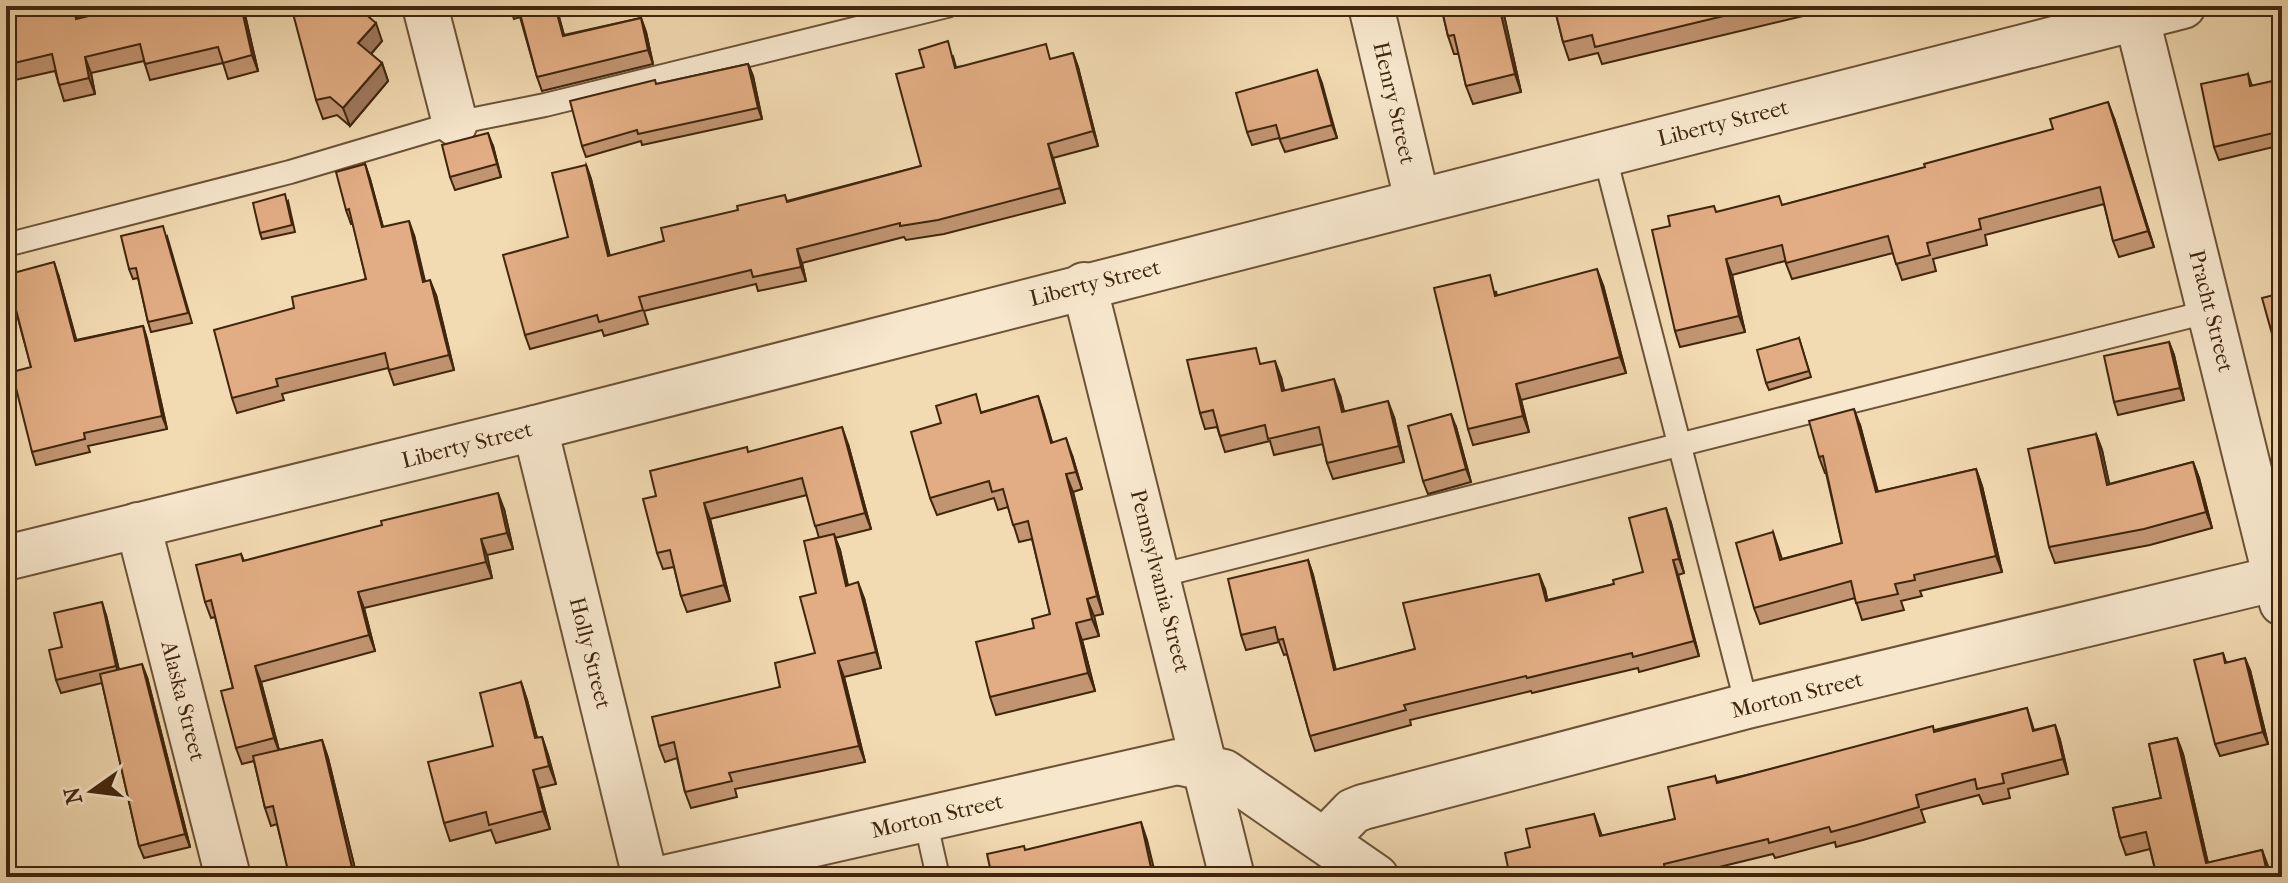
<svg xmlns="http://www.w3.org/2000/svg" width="2288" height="883" viewBox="0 0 2288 883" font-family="'IM FELL French Canon',serif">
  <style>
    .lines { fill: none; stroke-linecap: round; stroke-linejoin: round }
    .lane-casing { stroke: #6c5336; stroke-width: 26 }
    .street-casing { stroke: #6c5336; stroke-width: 48 }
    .lane { stroke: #f7e7cd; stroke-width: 22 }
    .street { stroke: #f7e7cd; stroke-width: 44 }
    .wall { fill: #c29572; stroke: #40260d; stroke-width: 2 }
    .shaded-wall { fill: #9e795c; stroke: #40260d; stroke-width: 2 }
    .building { fill: #e2ad84; stroke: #40260d; stroke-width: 2 }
    .labels { text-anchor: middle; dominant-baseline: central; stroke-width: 6; stroke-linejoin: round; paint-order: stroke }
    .street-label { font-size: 22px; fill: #40260d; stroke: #f7e7cd }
  </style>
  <rect width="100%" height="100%" fill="#f2dab2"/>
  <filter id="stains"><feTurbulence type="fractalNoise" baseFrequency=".0025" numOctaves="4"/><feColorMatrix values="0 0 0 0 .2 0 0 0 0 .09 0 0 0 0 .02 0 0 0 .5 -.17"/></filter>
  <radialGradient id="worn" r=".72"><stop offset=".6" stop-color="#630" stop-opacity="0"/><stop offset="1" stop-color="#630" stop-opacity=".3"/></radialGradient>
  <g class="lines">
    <g class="lane-casing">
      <g id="lane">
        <polyline points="1604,153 1747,706"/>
        <polyline points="6,245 290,172 455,123 545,105 947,6"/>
        <polyline points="1158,576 2211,311"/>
        <polyline points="925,819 938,877"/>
      </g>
    </g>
    <g class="street-casing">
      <g id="street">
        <polyline points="425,6 455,123"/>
        <polyline points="1371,6 1417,200"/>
        <polyline points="2137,19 2282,603"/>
        <polyline points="1084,285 1232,877"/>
        <polyline points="535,428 645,877"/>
        <polyline points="138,525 228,877"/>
        <polyline points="6,558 535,428 2183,6"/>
        <polyline points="1325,840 1353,811 1363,807 1747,706 2282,577"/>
        <polyline points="669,877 1177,762 1224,772 1376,877"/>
      </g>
    </g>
    <use href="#lane" class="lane"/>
    <use href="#street" class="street"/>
  </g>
  <g class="wall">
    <polygon points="75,6 78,19 131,6 243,6 258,71 228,79 223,63 150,80 144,61 91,73 95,94 64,101 55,71 6,82 6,21"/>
    <polygon points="509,6 556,6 564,35 641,18 646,32 653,64 542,91 537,77 520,17 514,19"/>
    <polygon points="1196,6 1212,6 1198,10"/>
    <polygon points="1441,6 1502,6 1521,92 1473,104 1466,86 1459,54 1454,54 1448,36"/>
    <polygon points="1554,6 1841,6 1841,7 1602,64 1598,53 1569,60 1563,42"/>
    <polygon points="358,8 382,41 371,54 382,63 388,81 350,126 337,115 323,119 316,100"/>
    <polygon points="1073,53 1078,67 1098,146 1053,158 1065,203 944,234 906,240 904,237 802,263 806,281 758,291 756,284 644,311 648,324 604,336 602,330 530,349 525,335 568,237 586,165 591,179 610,256 664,241 787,201 921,166 924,67 953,56 956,67 1052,59"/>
    <polygon points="748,64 753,76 762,119 642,145 641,141 586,157 582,146 657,84"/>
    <polygon points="1317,70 1337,138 1285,152 1279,138 1252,145 1247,132"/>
    <polygon points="2248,74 2252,86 2282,79 2282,145 2219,160 2214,147"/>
    <polygon points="2114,118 2154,247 2119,257 2113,241 2104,204 1985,235 1987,245 1933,259 1936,271 1902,280 1893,253 1792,279 1785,261 1732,275 1745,332 1680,347 1675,331 1670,226 1716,212 1783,205"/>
    <polygon points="493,146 501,177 455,190 450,177"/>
    <polygon points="365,164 370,179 383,227 414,235 425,281 436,295 454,370 394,385 388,368 282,394 284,400 237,413 232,398 294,308 366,279 353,224 351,224 346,210"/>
    <polygon points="288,201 295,232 262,239 260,233"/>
    <polygon points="167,236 192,323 151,332 148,322 138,278 133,279 129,269"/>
    <polygon points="58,274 76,340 143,326 147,339 167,429 88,446 90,452 36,465 32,452 31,367 17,315 6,319 6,275"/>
    <polygon points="1603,285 1626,373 1521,400 1529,432 1473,445 1468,429 1496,291 1497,296"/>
    <polygon points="2282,293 2282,366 2276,348"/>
    <polygon points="1799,338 1811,377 1769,390 1766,383"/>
    <polygon points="2169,342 2174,355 2184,400 2118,415 2114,402"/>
    <polygon points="1262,364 1281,377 1284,390 1340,395 1344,411 1394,417 1404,462 1333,479 1327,463 1323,444 1274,455 1270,441 1225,452 1217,427 1205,429 1200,413"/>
    <polygon points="1038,396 1052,442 1072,455 1082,489 1073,492 1103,614 1094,616 1099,636 1082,640 1095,691 996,715 990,697 1034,628 1050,614 1032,539 1019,542 1008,507 998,510 994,498 937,515 930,498 982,412"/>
    <polygon points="1860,425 1878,492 1976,469 1982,486 2002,572 1920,591 1922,596 1901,601 1904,610 1862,620 1855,598 1760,624 1754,608 1773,532 1782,559 1842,543 1826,473 1825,473 1819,457"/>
    <polygon points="1456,427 1471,482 1428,494 1423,481"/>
    <polygon points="2096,434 2102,450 2109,484 2193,462 2199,478 2212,528 2150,545 2055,563 2049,547"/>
    <polygon points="848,444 871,529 835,538 840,550 848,585 864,598 881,668 844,677 865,762 735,789 737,797 691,808 685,792 677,758 665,762 659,746 780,687 815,653 816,593 819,538 807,495 710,519 730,601 687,612 681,596 674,567 663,569 657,553 749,452"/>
    <polygon points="504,509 513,549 487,555 492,578 364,608 375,651 261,682 279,750 322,740 328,758 357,877 290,877 277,824 271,826 265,808 254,761 242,764 236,748 233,688 215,617 211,618 205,602 241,554 244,561"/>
    <polygon points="1671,523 1684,573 1678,575 1699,656 1639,672 1638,668 1532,693 1531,691 1410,720 1411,725 1315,751 1310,736 1287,654 1284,655 1279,642 1246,650 1241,635 1308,560 1313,575 1336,670 1415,649 1545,589 1547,600 1614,584 1643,572"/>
    <polygon points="106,615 119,670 147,677 190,847 144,858 139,846 102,683 61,693 56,680 62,647"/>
    <polygon points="2223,653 2226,662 2250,670 2268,744 2220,756 2215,744"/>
    <polygon points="521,682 527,700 537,738 542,737 548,755 556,784 539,788 550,829 496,843 491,830 450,841 444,823 493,746"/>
    <polygon points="2027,708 2034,730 2055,725 2060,740 2068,774 2008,789 2010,798 1983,804 1979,795 1921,810 1925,822 1863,840 1836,847 1835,842 1775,858 1773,854 1678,877 1510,877 1530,847 1594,814 1602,836 1675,819 1715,776 1717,782"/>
    <polygon points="2177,738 2183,754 2208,863 2262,850 2270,877 2157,877 2150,849 2126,855 2120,838 2113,808 2161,798 2149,744"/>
  </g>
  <g class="shaded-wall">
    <polygon points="241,6 243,6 258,71 252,55"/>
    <polygon points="555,6 556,6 568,50 563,36"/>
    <polygon points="1499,6 1502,6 1521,92 1515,74"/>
    <polygon points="641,18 646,32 653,64 648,50"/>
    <polygon points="376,23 382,41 365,61 358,43"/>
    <polygon points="1073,53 1078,67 1098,146 1093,131"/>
    <polygon points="85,57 91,73 95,94 89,78"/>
    <polygon points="382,63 388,81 350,126 343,108"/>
    <polygon points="748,64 753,76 762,119 758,108"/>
    <polygon points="1317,70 1322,83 1337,138 1332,125"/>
    <polygon points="2108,102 2114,118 2154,247 2148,231"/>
    <polygon points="488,133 493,146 501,177 497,164"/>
    <polygon points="1048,144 1053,158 1065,203 1060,188"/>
    <polygon points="365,164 370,179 387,242 382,227"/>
    <polygon points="586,165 591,179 613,270 608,256"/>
    <polygon points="409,221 414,235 428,297 423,282"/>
    <polygon points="797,249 802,263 806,281 801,267"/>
    <polygon points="1726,259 1732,275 1745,332 1739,316"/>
    <polygon points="54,262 58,274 80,353 75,341"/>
    <polygon points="1597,269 1603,285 1626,373 1620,357"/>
    <polygon points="430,280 436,295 454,370 449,355"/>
    <polygon points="143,326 147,339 167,429 162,416"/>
    <polygon points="2169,342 2174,355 2184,400 2180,388"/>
    <polygon points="1275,361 1281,377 1288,407 1282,391"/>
    <polygon points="1334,379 1340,395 1348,428 1342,412"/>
    <polygon points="1516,384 1521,400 1529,432 1523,416"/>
    <polygon points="1038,396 1044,414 1057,460 1051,443"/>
    <polygon points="1388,401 1394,417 1404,462 1399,446"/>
    <polygon points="1854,409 1860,425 1882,509 1876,492"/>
    <polygon points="1451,414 1456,427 1471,482 1466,469"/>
    <polygon points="842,427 848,444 871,529 865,513"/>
    <polygon points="2096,434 2102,450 2113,501 2107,485"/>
    <polygon points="1066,438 1072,455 1082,489 1076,472"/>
    <polygon points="2193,462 2199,478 2212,528 2206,512"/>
    <polygon points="1976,469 1982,486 2002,572 1996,556"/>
    <polygon points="1066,474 1073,492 1103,614 1097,596"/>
    <polygon points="498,493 504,509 513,549 507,533"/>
    <polygon points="704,503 710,519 730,601 724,585"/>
    <polygon points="1666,508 1671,523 1684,573 1679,559"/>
    <polygon points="834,534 840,550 851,601 846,586"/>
    <polygon points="481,539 487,555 492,578 486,562"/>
    <polygon points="1308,560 1313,575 1339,685 1334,670"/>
    <polygon points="1673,560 1678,575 1699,656 1694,641"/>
    <polygon points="1539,574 1545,589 1551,616 1546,601"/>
    <polygon points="858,582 864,598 881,668 876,652"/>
    <polygon points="358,592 364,608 375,651 369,635"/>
    <polygon points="1087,599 1094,616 1099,636 1092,619"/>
    <polygon points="102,602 106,615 121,679 116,666"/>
    <polygon points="1076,623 1082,640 1095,691 1088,673"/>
    <polygon points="2245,658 2250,670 2268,744 2263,732"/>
    <polygon points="838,661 844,677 865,762 859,746"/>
    <polygon points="142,664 147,677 190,847 185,834"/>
    <polygon points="255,666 261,682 280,754 274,738"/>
    <polygon points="521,682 527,700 542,756 535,738"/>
    <polygon points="2055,725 2060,740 2068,774 2063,759"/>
    <polygon points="542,737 548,755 556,784 549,766"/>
    <polygon points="2177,738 2183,754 2211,877 2206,863"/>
    <polygon points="322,740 328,758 357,877 355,877 353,872"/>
    <polygon points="533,770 539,788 550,829 543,811"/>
    <polygon points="1141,822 1147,840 1156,877 1153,877"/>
    <polygon points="2262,850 2268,866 2270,877 2268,877"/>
  </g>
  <g class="building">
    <polygon points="6,6 73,6 76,19 131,6 241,6 252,55 223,63 218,47 145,64 140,44 85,57 89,78 59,85 52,54 6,65 6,21 8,21"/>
    <polygon points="291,6 356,6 376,23 358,43 382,63 343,108 330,97 316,100"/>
    <polygon points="518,6 555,6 563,36 641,18 648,50 537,77"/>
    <polygon points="1441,6 1499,6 1515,74 1466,86 1454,35 1448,36"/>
    <polygon points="1554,6 1765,6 1595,47 1592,35 1563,42"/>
    <polygon points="948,41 955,68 1046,44 1050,59 1073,53 1093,131 1048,144 1060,188 938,220 900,226 900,223 797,249 801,267 753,277 751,270 639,297 643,310 599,322 597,315 525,335 503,255 568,237 552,173 586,165 608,256 664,241 661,228 738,210 737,206 785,195 787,202 921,166 896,74 924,67 919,50"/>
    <polygon points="748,64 758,108 638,134 637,130 582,146 570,101 655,80 656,84"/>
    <polygon points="1317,70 1332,125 1280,139 1276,125 1247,132 1236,93"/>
    <polygon points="2248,74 2250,86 2282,79 2282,131 2214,147 2201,84"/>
    <polygon points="2108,102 2148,231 2113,241 2100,187 1979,219 1981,229 1927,243 1930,255 1896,264 1888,236 1786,263 1782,245 1726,259 1739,316 1675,331 1652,230 1670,226 1668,216 1714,206 1716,212 1779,196 1782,205 1925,167 1924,164 2053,129 2050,119"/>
    <polygon points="488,133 497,164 450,177 442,145"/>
    <polygon points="365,164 382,227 409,221 423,282 430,280 449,355 389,370 385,353 276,379 278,386 232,398 214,330 294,308 292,297 366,279 349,209 346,210 336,172"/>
    <polygon points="285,194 292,225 260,233 253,203"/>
    <polygon points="163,226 188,313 148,322 136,268 129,269 121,236"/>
    <polygon points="54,262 75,341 143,326 162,416 84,433 85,439 32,452 12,372 31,367 14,302 6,305 6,275"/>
    <polygon points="1597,269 1620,357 1516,384 1523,416 1468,429 1434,288 1490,275 1495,296"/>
    <polygon points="2282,293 2282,347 2276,348 2262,298"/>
    <polygon points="1799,338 1809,371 1766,383 1757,350"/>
    <polygon points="2169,342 2180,388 2114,402 2104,356"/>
    <polygon points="1256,348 1260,364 1275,361 1282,391 1334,379 1342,412 1388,401 1399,446 1327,463 1319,427 1268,439 1265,425 1220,436 1213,410 1200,413 1187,360"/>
    <polygon points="976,394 981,413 1038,396 1051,443 1066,438 1076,472 1066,474 1097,596 1087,599 1092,619 1076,623 1088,673 990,697 976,642 1034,628 1032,619 1050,614 1028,521 1013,525 1003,489 992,492 989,481 930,498 911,432 941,423 936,406"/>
    <polygon points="1854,409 1876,492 1976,469 1996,556 1914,575 1915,580 1895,584 1898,594 1856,603 1851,581 1754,608 1736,543 1773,532 1780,560 1842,543 1823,456 1819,457 1809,421"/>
    <polygon points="1451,414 1466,469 1423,481 1408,426"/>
    <polygon points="842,427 865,513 815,526 802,478 704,503 724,585 681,596 670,550 657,553 643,499 656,496 650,471 747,447 748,452"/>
    <polygon points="2096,434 2107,485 2193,462 2206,512 2144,529 2049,547 2028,449"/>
    <polygon points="498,493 507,533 481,539 486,562 358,592 369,635 255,666 274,738 236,748 221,691 233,688 211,600 205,602 196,565 241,554 243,561 382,525 381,521"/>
    <polygon points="1666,508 1679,559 1673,560 1694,641 1633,657 1632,653 1527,678 1526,676 1404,705 1406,710 1310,736 1283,639 1278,640 1275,627 1241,635 1228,579 1308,560 1334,670 1415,649 1403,603 1539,574 1546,601 1614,584 1613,580 1643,572 1629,518"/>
    <polygon points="834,534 846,586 858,582 876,652 838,661 859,746 729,773 732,781 685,792 674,742 659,746 652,717 780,687 775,663 815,653 800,597 816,593 804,541"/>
    <polygon points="102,602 116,666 56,680 49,650 62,647 54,613"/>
    <polygon points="2223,653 2225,663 2245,658 2263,732 2215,744 2194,660"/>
    <polygon points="142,664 185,834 139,846 100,674"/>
    <polygon points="521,682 535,738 542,737 549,766 533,770 543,811 489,825 486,812 444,823 428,762 493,746 480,693"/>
    <polygon points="2027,708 2033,731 2055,725 2063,759 2002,774 2004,783 1977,789 1975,779 1916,795 1919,807 1857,825 1831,832 1829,827 1769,843 1768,839 1664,864 1666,877 1510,877 1505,853 1530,847 1526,829 1594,814 1600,836 1675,819 1668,787 1715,776 1717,783 1933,726 1934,732"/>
    <polygon points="2177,738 2206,863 2262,850 2268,877 2157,877 2146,832 2120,838 2113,808 2161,798 2149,744"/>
    <polygon points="322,740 353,872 331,877 309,877 307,870 289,875 273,806 265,808 253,756"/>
    <polygon points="1141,822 1153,877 992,877 987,854 1024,846 1025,850"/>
    <polygon points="157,869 159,877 122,877"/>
  </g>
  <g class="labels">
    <g class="street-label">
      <text transform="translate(1394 103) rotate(77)">Henry Street</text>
      <text transform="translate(1723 123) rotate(-14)">Liberty Street</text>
      <text transform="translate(1095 283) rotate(-14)">Liberty Street</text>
      <text transform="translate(2211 311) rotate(76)">Pracht Street</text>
      <text transform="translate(467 445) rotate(-14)">Liberty Street</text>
      <text transform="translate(1160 581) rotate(76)">Pennsylvania Street</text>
      <text transform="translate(590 653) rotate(76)">Holly Street</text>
      <text transform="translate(1797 695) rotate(-14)">Morton Street</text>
      <text transform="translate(183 701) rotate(76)">Alaska Street</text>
      <text transform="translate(937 816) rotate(-13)">Morton Street</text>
    </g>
  </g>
  <rect width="2288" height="883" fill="none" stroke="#f2dab2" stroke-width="32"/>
  <rect x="8" y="8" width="2272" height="867" fill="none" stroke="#40260d" stroke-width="4"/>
  <rect x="16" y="16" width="2256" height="851" fill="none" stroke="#40260d" stroke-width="2"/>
  <g transform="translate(92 791) rotate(256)" stroke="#f7e7cd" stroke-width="6" paint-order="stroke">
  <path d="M0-6L14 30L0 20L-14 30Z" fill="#40260d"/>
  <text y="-12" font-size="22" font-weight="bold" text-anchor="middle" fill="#40260d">N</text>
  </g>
  <rect width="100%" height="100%" filter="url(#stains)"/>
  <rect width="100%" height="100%" fill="url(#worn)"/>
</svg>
